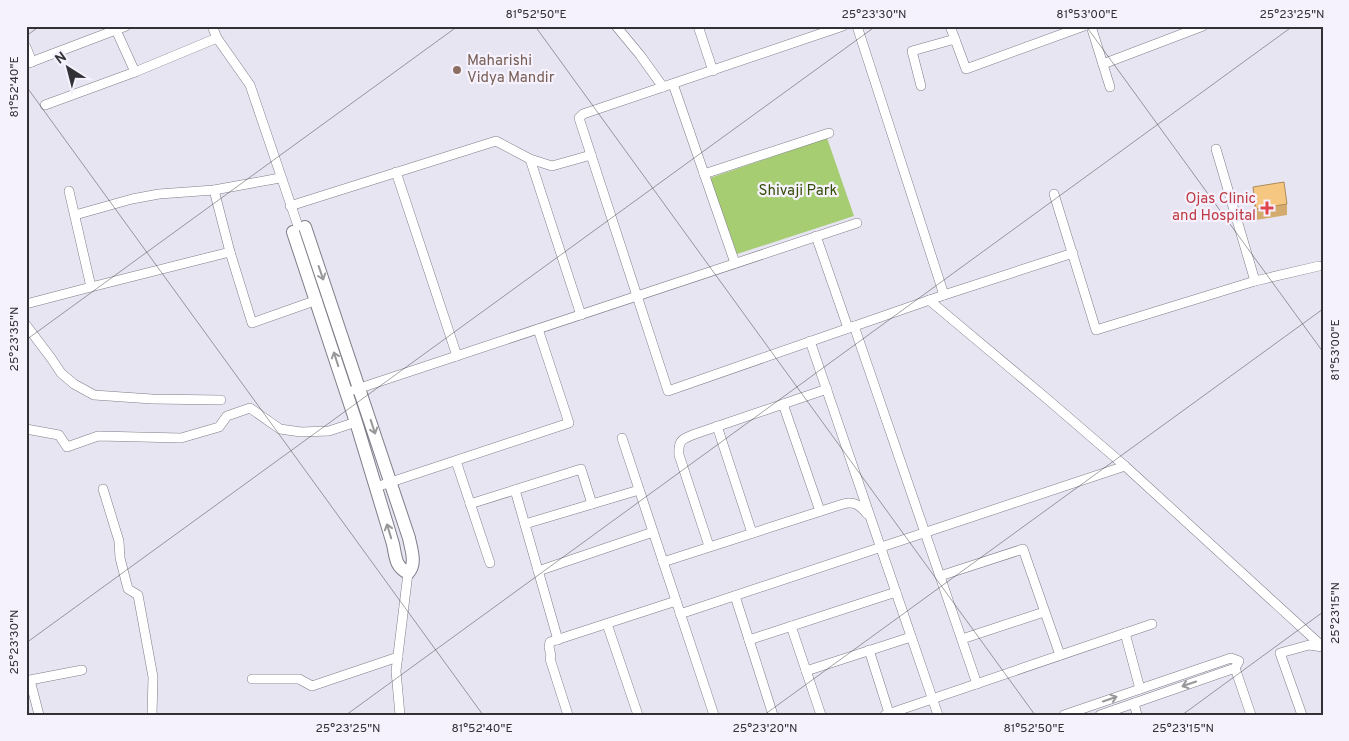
<svg xmlns="http://www.w3.org/2000/svg" width="1349" height="741" viewBox="0 0 1349 741" font-family="Overpass,sans-serif">
  <style>
    .green { fill: #a7cd72 }
    .lines { fill: none; stroke-linecap: round; stroke-linejoin: round }
    .street-casing { stroke: #7f7d89; stroke-width: 10 }
    .secondary-casing { stroke: #7f7d89; stroke-width: 14 }
    .street { stroke: #fff; stroke-width: 9 }
    .secondary { stroke: #fff; stroke-width: 12 }
    .wall { fill: #d4ab6e }
    .building { fill: #f6c780; stroke: #ac8b5a }
    .oneway { stroke: #98989a }
    .ticks { fill: none; stroke: #323136; stroke-width: 1; stroke-opacity: 0.45 }
    .education-dot { fill: #8d6e63; stroke: #f5f2fe; stroke-width: 2 }
    .health-dot { fill: #e0444e; stroke: #f5f2fe; stroke-width: 2 }
    .labels { text-anchor: middle; dominant-baseline: central; stroke-width: 4.5; stroke-linejoin: round; paint-order: stroke }
    .education-label { font-size: 15px; fill: #785e54; stroke: #f5f2fe; text-anchor: start }
    .park-label { font-size: 15px; fill: #354d07; stroke: #f5f2fe }
    .health-label { font-size: 15px; fill: #be3a42; stroke: #f5f2fe; text-anchor: end }
    .neatline { fill: none; stroke: #323136; stroke-width: 2 }
    .ticks-label { font-size: 12px; text-anchor: middle; fill: #323136 }
  </style>
  <rect width="100%" height="100%" fill="#e8e5f2"/>
  <polygon class="green" points="827,138 854,216 737,254 710,178"/>
  <g class="lines">
    <g class="street-casing">
      <g id="street">
        <polyline points="212,26 217,38 250,85 298,226"/>
        <polyline points="616,26 640,55 663,87"/>
        <polyline points="698,26 713,71"/>
        <polyline points="843,26 583,114 579,118 668,391 944,295 1073,253"/>
        <polyline points="857,26 944,295"/>
        <polyline points="950,26 966,69 1084,26"/>
        <polyline points="1091,26 1110,87"/>
        <polyline points="116,30 135,72"/>
        <polyline points="26,47 32,62"/>
        <polyline points="26,64 126,26"/>
        <polyline points="1103,64 1203,26"/>
        <polyline points="673,84 735,263"/>
        <polyline points="921,86 912,51 955,39"/>
        <polyline points="45,105 135,72 217,38"/>
        <polyline points="1216,149 1255,281"/>
        <polyline points="530,159 581,315"/>
        <polyline points="396,172 457,356"/>
        <polyline points="704,174 829,133"/>
        <polyline points="214,190 230,252 252,323 317,300"/>
        <polyline points="69,191 91,287 230,252"/>
        <polyline points="1054,194 1096,330 1255,281 1319,266"/>
        <polyline points="290,206 496,141 530,159 552,166 591,155"/>
        <polyline points="75,215 132,199 159,194 214,190 280,178"/>
        <polyline points="816,236 848,328"/>
        <polyline points="929,300 1046,398 1125,466 1323,647"/>
        <polyline points="26,304 91,287"/>
        <polyline points="26,325 51,358 61,373 74,384 94,395 152,399 221,400"/>
        <polyline points="854,326 977,684"/>
        <polyline points="810,341 938,715"/>
        <polyline points="354,390 857,223"/>
        <polyline points="783,404 820,511"/>
        <polyline points="717,426 752,533"/>
        <polyline points="26,429 59,435 67,447 98,436 181,438 219,427 227,416 250,408 280,429 301,432 329,431 356,422"/>
        <polyline points="622,438 714,715"/>
        <polyline points="456,461 490,563"/>
        <polyline points="376,487 569,423 538,329"/>
        <polyline points="103,489 119,541 120,558 128,589 138,595 153,677 152,715"/>
        <polyline points="515,490 558,640"/>
        <polyline points="470,504 581,469 592,504"/>
        <polyline points="525,524 639,490"/>
        <path d="M 709,546 L 679,455 C 678,440 682,439 695,434 L 827,389"/>
        <path d="M 663,562 L 843,504 C 854,501 860,505 867,514"/>
        <polyline points="538,571 653,532"/>
        <polyline points="940,576 1023,549 1060,655"/>
        <polyline points="735,596 773,715"/>
        <polyline points="680,614 1125,466"/>
        <polyline points="607,624 638,715"/>
        <polyline points="791,626 821,715"/>
        <polyline points="1125,633 1140,689"/>
        <polyline points="962,639 1044,612"/>
        <polyline points="749,640 896,592"/>
        <polyline points="869,650 889,713"/>
        <polyline points="1235,668 1251,715"/>
        <polyline points="806,671 911,637"/>
        <polyline points="252,679 299,679 312,686 398,657"/>
        <polyline points="1134,703 1137,715"/>
        <polyline points="39,715 30,680 82,670"/>
        <polyline points="400,715 396,671 408,573"/>
        <polyline points="568,715 550,659 551,656 549,647 550,642 676,601"/>
        <polyline points="885,715 1152,624"/>
        <polyline points="1064,715 1231,658 1239,661 1235,668 1100,715"/>
        <polyline points="1302,715 1280,653 1309,645 1323,647"/>
      </g>
    </g>
    <g class="secondary-casing">
      <path id="secondary" d="M 293,232 L 356,422 L 393,544 C 396,558 395,566 408,573 C 417,564 411,549 409,538 L 305,227"/>
    </g>
    <use href="#street" class="street"/>
    <use href="#secondary" class="secondary"/>
  </g>
  <polygon class="wall" points="1253,187 1287,204 1287,215 1256,220 1253,199"/>
  <polygon class="building" points="1284,182 1287,204 1256,209 1253,187"/>
  <defs><path id="oneway-shaft" d="M-6 0H5M1.5-3L5.5 0L1.5 3" fill="none" stroke-width="1.6" stroke-linecap="round" stroke-linejoin="round" transform="scale(1.25)"/></defs>
  <g class="oneway">
    <use href="#oneway-shaft" transform="translate(321 273) rotate(71)"/>
    <use href="#oneway-shaft" transform="translate(336 359) rotate(-108)"/>
    <use href="#oneway-shaft" transform="translate(373 427) rotate(72)"/>
    <use href="#oneway-shaft" transform="translate(389 531) rotate(-107)"/>
    <use href="#oneway-shaft" transform="translate(1189 684) rotate(161)"/>
    <use href="#oneway-shaft" transform="translate(1110 699) rotate(-19)"/>
  </g>
  <path class="ticks" d="M 535,26 L 1035,715M 1086,26 L 1323,352M 26,36 L 40,26M 26,86 L 483,715M 26,340 L 458,26M 26,643 L 876,26M 346,715 L 1293,26M 764,715 L 1323,309M 1182,715 L 1323,612"/>
  <circle class="education-dot" cx="457" cy="70" r="5"/>
  <path class="health-dot" d="M1264.5 200.5h5v5h5v5h-5v5h-5v-5h-5v-5h5z"/>
  <g class="labels">
    <g class="education-label">
      <text x="467" y="61">Maharishi<tspan x="467" dy="17">Vidya Mandir</tspan></text>
    </g>
    <g class="park-label">
      <text x="798" y="191">Shivaji Park</text>
    </g>
    <g class="health-label">
      <text x="1256" y="199">Ojas Clinic<tspan x="1256" dy="17">and Hospital</tspan></text>
    </g>
  </g>
  <rect width="1349" height="741" fill="none" stroke="#f5f2fe" stroke-width="55"/>
  <g transform="translate(68 68) rotate(324)" stroke="#f5f2fe" stroke-width="4" paint-order="stroke">
  <path d="M0-4L9 19L0 12L-9 19Z" fill="#323136"/>
  <text y="-8" font-size="14" font-weight="bold" text-anchor="middle" fill="#323136">N</text>
  </g>
  <rect x="28" y="28" width="1294" height="686" class="neatline"/>
  <g class="ticks-label">
    <text x="536" y="18">81°52'50"E</text>
    <text x="874" y="18">25°23'30"N</text>
    <text x="1087" y="18">81°53'00"E</text>
    <text x="1292" y="18">25°23'25"N</text>
    <text transform="translate(14 87) rotate(-90)" y="4">81°52'40"E</text>
    <text transform="translate(14 339) rotate(-90)" y="4">25°23'35"N</text>
    <text transform="translate(1335 350) rotate(-90)" y="4">81°53'00"E</text>
    <text transform="translate(1335 613) rotate(-90)" y="4">25°23'15"N</text>
    <text transform="translate(14 642) rotate(-90)" y="4">25°23'30"N</text>
    <text x="348" y="732">25°23'25"N</text>
    <text x="482" y="732">81°52'40"E</text>
    <text x="765" y="732">25°23'20"N</text>
    <text x="1034" y="732">81°52'50"E</text>
    <text x="1183" y="732">25°23'15"N</text>
  </g>
</svg>
